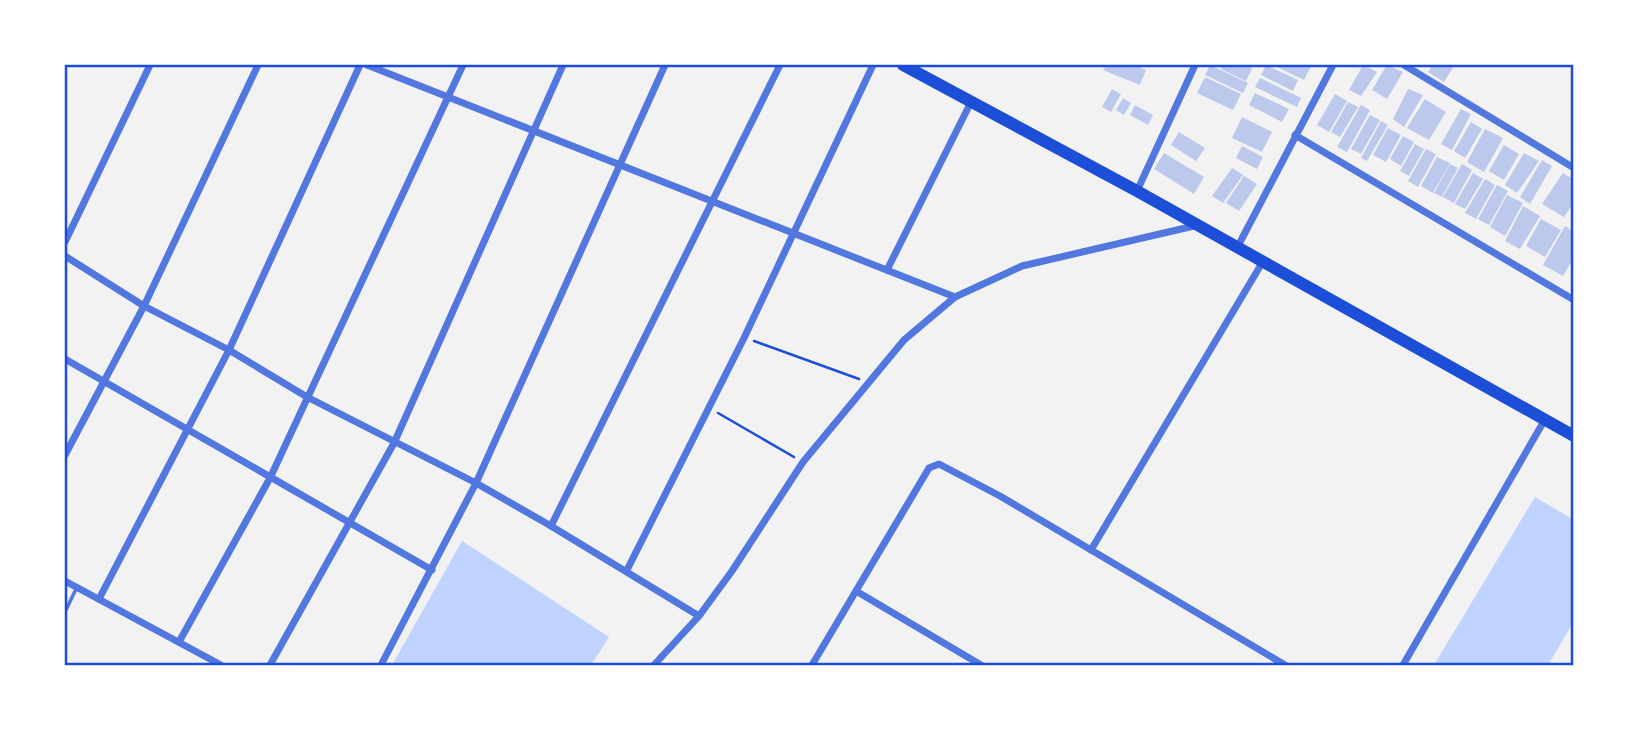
<svg xmlns="http://www.w3.org/2000/svg" width="1639" height="730" viewBox="0 0 1639 730" font-family="'IBM Plex Sans',sans-serif">
  <style>
    .water { fill: #bfd3fe }
    .building { fill: #bdc9ec }
    .lines { fill: none; stroke-linecap: round; stroke-linejoin: round }
    .path { stroke: #1d4ed8; stroke-width: 2.5 }
    .service { stroke: #5277de; stroke-width: 3.5 }
    .minor { stroke: #5277de; stroke-width: 7 }
    .primary { stroke: #1d4ed8; stroke-width: 12 }
    .neatline { fill: none; stroke: #1d4ed8; stroke-width: 2.5 }
  </style>
  <rect width="100%" height="100%" fill="#f2f2f2"/>
  <g class="water">
    <polygon points="1535,497 1574,520 1574,621 1548,665 1434,665"/>
    <polygon points="462,541 609,637 591,665 392,665"/>
  </g>
  <g class="building">
    <polygon points="1106,65 1135,65 1146,70 1140,85 1103,70"/>
    <polygon points="1210,65 1248,83 1243,93 1205,75"/>
    <polygon points="1223,65 1251,65 1252,69 1246,81 1221,69"/>
    <polygon points="1266,65 1298,80 1293,91 1261,75"/>
    <polygon points="1273,65 1309,65 1311,66 1304,80"/>
    <polygon points="1363,65 1377,72 1361,96 1349,90"/>
    <polygon points="1387,65 1403,72 1387,99 1372,90"/>
    <polygon points="1433,65 1451,65 1454,66 1444,82 1428,72"/>
    <polygon points="1205,77 1241,94 1233,110 1197,93"/>
    <polygon points="1260,78 1301,98 1297,107 1255,87"/>
    <polygon points="1112,89 1121,94 1111,112 1102,107"/>
    <polygon points="1408,89 1423,95 1404,127 1393,119"/>
    <polygon points="1255,93 1289,109 1282,122 1249,105"/>
    <polygon points="1335,94 1347,101 1329,132 1317,125"/>
    <polygon points="1123,98 1131,103 1124,115 1116,110"/>
    <polygon points="1425,99 1446,112 1429,140 1407,128"/>
    <polygon points="1348,102 1358,107 1340,137 1331,132"/>
    <polygon points="1135,105 1153,115 1148,125 1130,115"/>
    <polygon points="1361,105 1370,110 1347,152 1337,147"/>
    <polygon points="1461,109 1471,114 1452,150 1441,144"/>
    <polygon points="1370,115 1380,120 1361,154 1351,149"/>
    <polygon points="1242,117 1272,132 1262,152 1232,138"/>
    <polygon points="1381,121 1388,125 1367,161 1361,158"/>
    <polygon points="1471,122 1482,129 1465,158 1454,151"/>
    <polygon points="1388,128 1401,135 1386,162 1373,155"/>
    <polygon points="1485,129 1503,138 1484,172 1467,162"/>
    <polygon points="1179,132 1205,148 1196,161 1171,145"/>
    <polygon points="1403,136 1414,142 1401,166 1390,159"/>
    <polygon points="1415,144 1424,149 1409,176 1400,171"/>
    <polygon points="1504,145 1519,154 1504,180 1489,171"/>
    <polygon points="1242,146 1263,157 1257,169 1236,158"/>
    <polygon points="1426,149 1436,154 1418,187 1408,181"/>
    <polygon points="1164,153 1204,177 1194,194 1154,169"/>
    <polygon points="1524,153 1539,161 1517,193 1505,185"/>
    <polygon points="1437,157 1450,163 1433,193 1421,186"/>
    <polygon points="1542,160 1552,166 1530,204 1520,197"/>
    <polygon points="1450,164 1458,168 1442,197 1434,193"/>
    <polygon points="1462,164 1472,170 1454,203 1443,197"/>
    <polygon points="1232,168 1243,175 1223,203 1212,196"/>
    <polygon points="1473,173 1483,179 1465,209 1455,204"/>
    <polygon points="1563,173 1574,180 1574,202 1564,217 1542,204"/>
    <polygon points="1244,176 1257,184 1239,211 1226,203"/>
    <polygon points="1485,179 1495,185 1476,219 1465,213"/>
    <polygon points="1497,185 1508,191 1489,225 1478,219"/>
    <polygon points="1507,195 1523,203 1505,236 1490,227"/>
    <polygon points="1523,206 1540,216 1520,249 1505,241"/>
    <polygon points="1541,219 1561,230 1545,257 1526,246"/>
    <polygon points="1565,226 1574,232 1574,257 1563,276 1543,265"/>
  </g>
  <g class="lines">
    <g class="path">
      <polyline points="754,341 859,379"/>
      <polyline points="718,413 794,457"/>
    </g>
    <polyline class="service" points="65,612 76,589"/>
    <g class="minor">
      <polyline points="367,65 955,297"/>
      <polyline points="1404,65 1574,168"/>
      <polyline points="1295,135 1574,300"/>
      <polyline points="1137,191 1195,65"/>
      <polyline points="65,242 150,65"/>
      <polyline points="1237,248 1333,65"/>
      <polyline points="65,256 144,306 229,350 307,397 476,483 551,526 699,616"/>
      <polyline points="887,270 971,102"/>
      <polyline points="65,359 432,570"/>
      <polyline points="65,455 144,306 258,65"/>
      <polyline points="551,526 780,65"/>
      <polyline points="1091,550 1262,263"/>
      <polyline points="627,570 744,338 873,65"/>
      <polyline points="65,581 221,665"/>
      <polyline points="856,591 981,665"/>
      <polyline points="99,599 229,350 360,65"/>
      <polyline points="179,642 270,478 463,65"/>
      <polyline points="270,665 394,443 563,65"/>
      <polyline points="381,665 476,483 665,65"/>
      <polyline points="654,665 699,616 732,571 803,462 904,340 955,297 1022,266 1194,226"/>
      <polyline points="812,665 929,468 939,464 1000,496 1285,665"/>
      <polyline points="1403,665 1544,421"/>
    </g>
    <polyline class="primary" points="903,65 1137,191 1574,436"/>
  </g>
  <rect width="1639" height="730" fill="none" stroke="#ffffff" stroke-width="133"/>
  <rect x="66" y="66" width="1506" height="598" class="neatline"/>
</svg>
